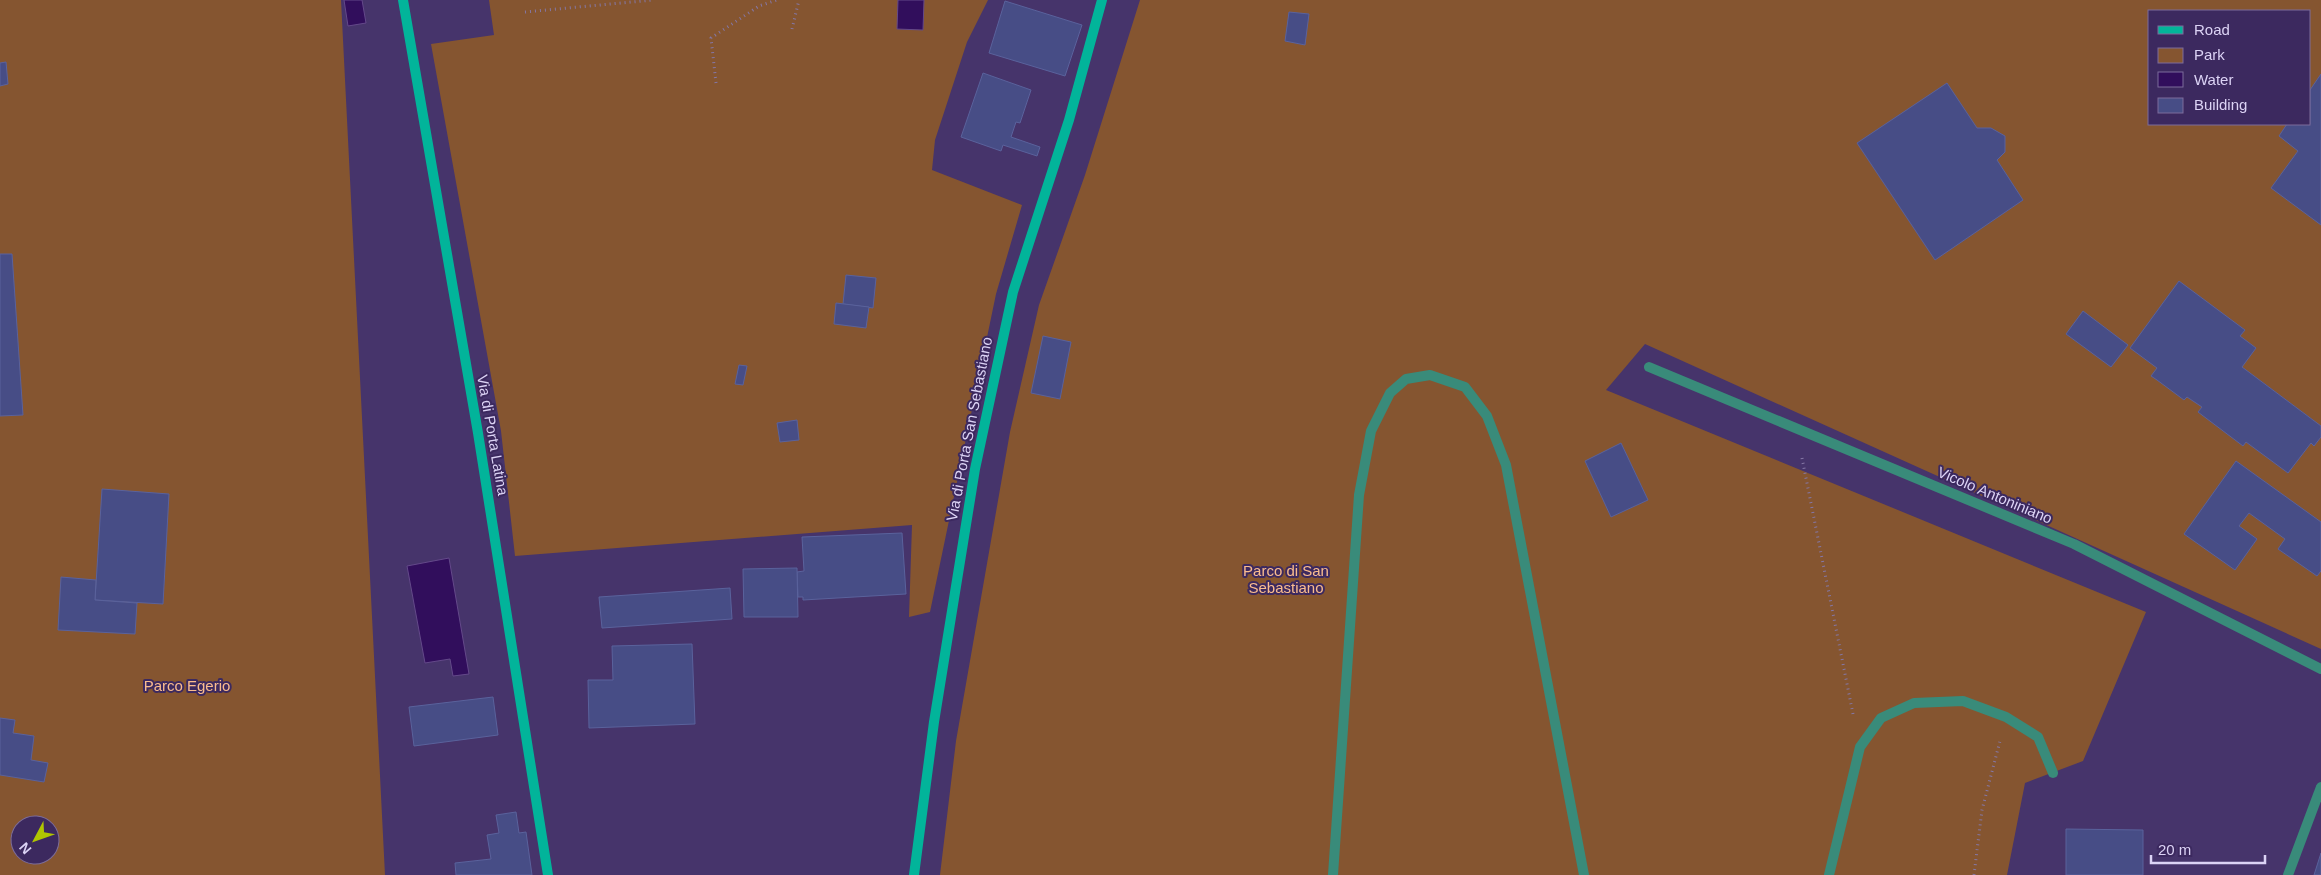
<svg xmlns="http://www.w3.org/2000/svg" width="2321" height="875" viewBox="0 0 2321 875" font-family="Arial,sans-serif">
  <style>
    .green { fill: #855530; fill-rule: evenodd }
    .water { fill: #310e5c; stroke: #64498a }
    .building { fill: #474d86; stroke: #5a629c }
    .lines { fill: none; stroke-linecap: round; stroke-linejoin: round }
    .path { stroke: #8577a5; stroke-width: 3; stroke-dasharray: 1 4; stroke-linecap: butt }
    .lane { stroke: #398b7a; stroke-width: 10 }
    .street { stroke: #398b7a; stroke-width: 10 }
    .secondary { stroke: #02b49a; stroke-width: 10 }
    .labels { text-anchor: middle; dominant-baseline: central; stroke-width: 4; stroke-linejoin: round; paint-order: stroke }
    .street-label { font-size: 15px; fill: #dcd3f5; stroke: #3c295f }
    .park-label { font-size: 15px; fill: #fabc8e; stroke: #3c295f }
  </style>
  <rect width="100%" height="100%" fill="#46346b"/>
  <g class="green">
    <path d="M 0,0 L 341,0 L 385,875 L 0,875 ZM 20,825 L 50,825 L 50,855 L 20,855 Z"/>
    <polygon points="489,0 988,0 967,42 935,140 932,170 1022,205 996,294 930,612 909,617 912,525 515,556 501,431 431,44 494,35"/>
    <path d="M 1140,0 L 2321,0 L 2321,649 L 1645,344 L 1606,390 L 2146,612 L 2083,761 L 2025,783 L 2007,875 L 940,875 L 956,741 L 1010,432 L 1039,305 L 1085,175 ZM 2150,11 L 2310,11 L 2310,124 L 2150,124 Z"/>
  </g>
  <g class="water">
    <polygon points="344,0 362,0 366,23 348,26"/>
    <polygon points="898,0 924,0 923,30 897,29"/>
    <polygon points="449,558 469,674 453,676 450,659 425,663 407,566"/>
  </g>
  <g class="building">
    <polygon points="1005,1 1082,25 1065,76 989,53"/>
    <polygon points="1289,12 1309,14 1305,45 1285,41"/>
    <polygon points="6,62 8,84 0,86 0,63"/>
    <polygon points="983,73 1031,90 1020,123 1016,122 1011,137 1040,147 1037,156 1003,145 1001,151 961,137"/>
    <polygon points="2321,74 2321,225 2271,188 2298,151 2279,136 2287,124 2310,124 2310,90"/>
    <polygon points="1947,83 1977,128 1991,128 2005,136 2005,152 1997,160 2023,200 1935,260 1857,143"/>
    <polygon points="0,254 12,254 23,415 0,416"/>
    <polygon points="846,275 876,278 873,308 843,304"/>
    <polygon points="2179,281 2245,330 2240,336 2256,348 2242,367 2321,426 2321,437 2314,446 2311,443 2288,473 2246,442 2243,446 2198,412 2202,407 2187,397 2184,400 2157,380 2151,376 2157,368 2130,348"/>
    <polygon points="836,303 869,307 866,328 834,324"/>
    <polygon points="2083,311 2128,345 2111,367 2066,334"/>
    <polygon points="1043,336 1071,342 1060,399 1031,393"/>
    <polygon points="739,365 747,366 743,385 735,384"/>
    <polygon points="797,420 799,440 780,442 777,423"/>
    <polygon points="1621,443 1648,500 1611,517 1585,461"/>
    <polygon points="2236,461 2321,522 2321,571 2317,576 2278,549 2285,539 2249,513 2239,526 2257,539 2235,570 2184,534"/>
    <polygon points="102,489 169,494 163,604 95,600"/>
    <polygon points="902,533 906,594 803,600 803,597 798,597 797,572 804,571 802,537"/>
    <polygon points="797,568 798,617 744,617 743,569"/>
    <polygon points="61,577 96,580 95,600 137,603 135,634 58,630"/>
    <polygon points="730,588 732,619 602,628 599,597"/>
    <polygon points="692,644 695,724 589,728 588,680 613,680 612,646"/>
    <polygon points="493,697 498,735 414,746 409,707"/>
    <polygon points="0,718 15,720 13,733 34,736 31,760 48,763 44,782 0,775"/>
    <polygon points="516,812 519,833 526,832 532,875 456,875 455,863 491,859 487,835 499,833 496,815"/>
    <polygon points="2066,829 2143,830 2143,875 2066,875"/>
    <polygon points="2321,853 2321,875 2314,875"/>
  </g>
  <g class="lines">
    <g class="path">
      <polyline points="525,12 653,0"/>
      <polyline points="792,29 799,0"/>
      <polyline points="716,83 711,38 759,6 777,0"/>
      <polyline points="1802,458 1853,714"/>
      <polyline points="1974,875 1982,810 2000,741"/>
    </g>
    <g class="lane">
      <polyline points="1333,875 1359,495 1371,431 1390,393 1406,379 1430,375 1465,387 1487,416 1506,465 1584,875"/>
      <polyline points="1829,875 1860,747 1881,718 1914,703 1963,701 2006,717 2038,737 2053,773"/>
    </g>
    <g class="street">
      <polyline points="1649,367 2074,544 2321,669"/>
      <polyline points="2288,875 2321,787"/>
    </g>
    <g class="secondary">
      <polyline points="403,0 478,433 548,875"/>
      <polyline points="914,875 934,722 975,469 1013,292 1069,120 1102,0"/>
    </g>
  </g>
  <g class="labels">
    <g class="street-label">
      <text transform="translate(969 429) rotate(-79)">Via di Porta San Sebastiano</text>
      <text transform="translate(493 435) rotate(80)">Via di Porta Latina</text>
      <text transform="translate(1995 495) rotate(23)">Vicolo Antoniniano</text>
    </g>
    <g class="park-label">
      <text x="1286" y="570">Parco di San<tspan x="1286" dy="17">Sebastiano</tspan></text>
      <text x="187" y="685">Parco Egerio</text>
    </g>
  </g>
  <rect x="2148" y="10" width="162" height="115" fill="#3c295f" stroke="#7c6d9b"/>
  <rect x="2158" y="26" width="25" height="8" fill="#02b49a" stroke="#7c6d9b"/>
  <text x="2194" y="35" font-size="15" fill="#dcd3f5">Road</text>
  <rect x="2158" y="48" width="25" height="15" fill="#855530" stroke="#7c6d9b"/>
  <text x="2194" y="60" font-size="15" fill="#dcd3f5">Park</text>
  <rect x="2158" y="72" width="25" height="15" fill="#310e5c" stroke="#7c6d9b"/>
  <text x="2194" y="85" font-size="15" fill="#dcd3f5">Water</text>
  <rect x="2158" y="98" width="25" height="15" fill="#474d86" stroke="#7c6d9b"/>
  <text x="2194" y="110" font-size="15" fill="#dcd3f5">Building</text>
  <g transform="translate(35 840) rotate(229)"><circle r="24" fill="#3c295f" stroke="#7c6d9b"/>
  <path d="M0-4L9 19L0 12L-9 19Z" fill="#b0c501"/>
  <text y="-8" font-size="14" font-weight="bold" text-anchor="middle" fill="#dcd3f5">N</text>
  </g>
  <path d="M2151 855v8h114v-8" fill="none" stroke="#dcd3f5" stroke-width="2.5"/>
  <text x="2158" y="855" font-size="15" fill="#dcd3f5" stroke="#3c295f" stroke-width="4" paint-order="stroke">20 m</text>
</svg>
